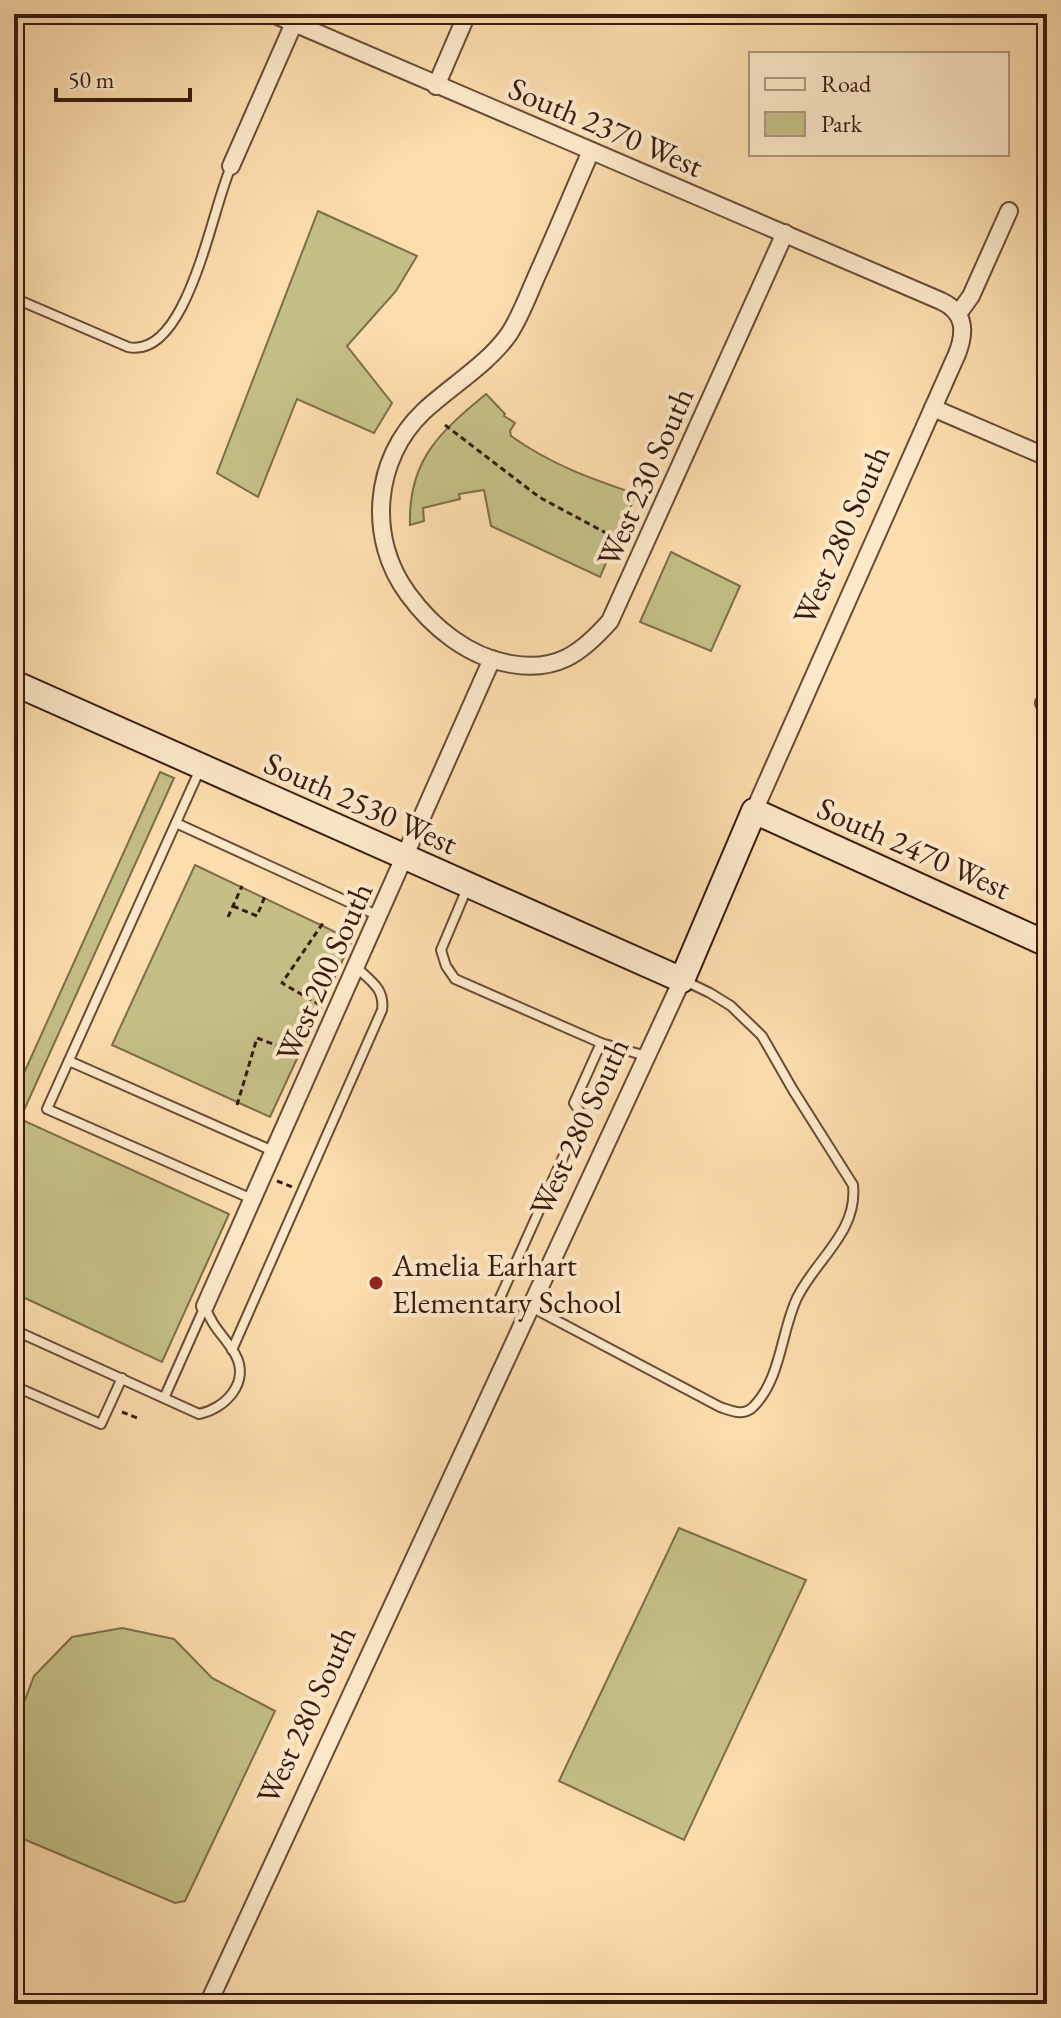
<svg xmlns="http://www.w3.org/2000/svg" width="1061" height="2018" viewBox="0 0 1061 2018" font-family="'EB Garamond',serif">
  <style>
    .green { fill: #c4bf87; stroke: #7e6d4a; stroke-width: 2 }
    .lines { fill: none; stroke-linecap: round; stroke-linejoin: round }
    .lane-casing { stroke: #694c35; stroke-width: 12 }
    .street-casing { stroke: #694c35; stroke-width: 20 }
    .secondary-casing { stroke: #381b0d; stroke-width: 28 }
    .path { stroke: #381b0d; stroke-width: 3; stroke-dasharray: 6 4; stroke-linecap: butt }
    .lane { stroke: #fde9ca; stroke-width: 8 }
    .street { stroke: #fde9ca; stroke-width: 16 }
    .secondary { stroke: #fde9ca; stroke-width: 24 }
    .poi-dot { fill: #8f2418; stroke: #fde9ca; stroke-width: 3 }
    .labels { text-anchor: middle; dominant-baseline: central; stroke-width: 8; stroke-linejoin: round; paint-order: stroke }
    .street-label { font-size: 32px; fill: #381b0d; stroke: #fde9ca }
    .poi-label { font-size: 32px; fill: #381b0d; stroke: #fde9ca; text-anchor: start }
  </style>
  <rect width="100%" height="100%" fill="#fcddae"/>
  <filter id="stains"><feTurbulence type="fractalNoise" baseFrequency=".0025" numOctaves="4"/><feColorMatrix values="0 0 0 0 .2 0 0 0 0 .09 0 0 0 0 .02 0 0 0 .5 -.17"/></filter>
  <radialGradient id="worn" r=".72"><stop offset=".6" stop-color="#630" stop-opacity="0"/><stop offset="1" stop-color="#630" stop-opacity=".3"/></radialGradient>
  <g class="green">
    <polygon points="318,211 417,256 396,291 347,346 392,403 374,433 297,399 258,497 217,473"/>
    <path d="M 486,394 L 505,414 L 504,416 L 515,423 L 510,431 L 511,436 C 552,465 589,478 636,494 L 600,577 L 491,526 L 484,490 L 459,494 L 460,499 L 423,508 L 424,521 L 410,525 C 408,460 440,432 486,394 Z"/>
    <polygon points="671,552 740,586 711,651 640,622"/>
    <polygon points="160,772 174,778 20,1119 229,1214 162,1362 14,1293 14,1095"/>
    <polygon points="195,865 352,940 270,1117 112,1045"/>
    <polygon points="679,1528 806,1580 684,1840 559,1781"/>
    <polygon points="122,1628 174,1639 212,1678 275,1711 185,1901 175,1903 14,1835 14,1729 34,1676 72,1637"/>
  </g>
  <g class="lines">
    <g class="lane-casing">
      <g id="lane">
        <path d="M 14,298 L 128,347 C 188,360 212,207 231,167"/>
        <polyline points="201,767 47,1109 252,1199"/>
        <polyline points="176,823 379,916"/>
        <polyline points="468,886 441,950 446,966 455,979 601,1043 574,1103 582,1115 495,1309"/>
        <polyline points="601,1043 646,1056"/>
        <polyline points="69,1061 273,1151"/>
        <path d="M 531,1307 L 720,1407 C 732,1411 744,1417 754,1406 C 781,1378 781,1332 797,1298 C 816,1259 858,1232 853,1185 L 793,1090 L 762,1036 L 731,1006 L 710,993 L 683,980"/>
        <path d="M 14,1330 L 199,1414 C 225,1409 251,1382 235,1354 C 224,1335 213,1329 205,1306"/>
        <path d="M 232,1350 L 382,1010 C 385,989 371,981 356,967"/>
        <polyline points="14,1386 101,1424 122,1378"/>
        <polyline points="165,1396 205,1306"/>
      </g>
    </g>
    <g class="street-casing">
      <g id="street">
        <path d="M 273,14 L 941,301 C 965,312 966,331 957,354 L 754,811"/>
        <polyline points="436,86 467,14"/>
        <path d="M 591,151 C 573,192 556,233 538,273 C 529,293 521,316 509,334 C 488,364 451,386 424,411 C 373,459 367,539 408,594 C 432,627 468,657 511,664 C 556,672 581,654 610,621 L 785,233"/>
        <polyline points="231,166 294,23"/>
        <polyline points="958,314 971,296 1009,211"/>
        <polyline points="933,408 1047,457"/>
        <polyline points="1044,703 1047,704"/>
        <polyline points="205,1306 492,659"/>
        <polyline points="208,2004 682,980"/>
      </g>
    </g>
    <g class="secondary-casing">
      <polyline id="secondary" points="14,683 682,980 754,811 1047,944"/>
    </g>
    <g class="path">
      <polyline points="445,425 539,497 619,540"/>
      <polyline points="233,906 257,916 265,896"/>
      <polyline points="228,917 242,886"/>
      <polyline points="320,1005 282,983 323,923"/>
      <polyline points="237,1105 257,1038 297,1053"/>
      <polyline points="277,1181 292,1187"/>
      <polyline points="122,1412 137,1418"/>
    </g>
    <use href="#lane" class="lane"/>
    <use href="#street" class="street"/>
    <use href="#secondary" class="secondary"/>
  </g>
  <circle class="poi-dot" cx="376" cy="1283" r="8"/>
  <g class="labels">
    <g class="street-label">
      <text transform="translate(606 127) rotate(23)">South 2370 West</text>
      <text transform="translate(645 477) rotate(-66)">West 230 South</text>
      <text transform="translate(841 535) rotate(-66)">West 280 South</text>
      <text transform="translate(361 803) rotate(24)">South 2530 West</text>
      <text transform="translate(914 848) rotate(24)">South 2470 West</text>
      <text transform="translate(324 972) rotate(-66)">West 200 South</text>
      <text transform="translate(579 1127) rotate(-65)">West 280 South</text>
      <text transform="translate(306 1715) rotate(-65)">West 280 South</text>
    </g>
    <g class="poi-label">
      <text x="392" y="1265">Amelia Earhart<tspan x="392" dy="37">Elementary School</tspan></text>
    </g>
  </g>
  <rect width="1061" height="2018" fill="none" stroke="#fcddae" stroke-width="48"/>
  <rect x="16" y="16" width="1029" height="1986" fill="none" stroke="#381b0d" stroke-width="4"/>
  <rect x="24" y="24" width="1013" height="1970" fill="none" stroke="#381b0d" stroke-width="2"/>
  <rect x="749" y="52" width="260" height="104" fill="#fde9ca" stroke="#ae977e" stroke-width="2"/>
  <rect x="765" y="78" width="40" height="12" fill="#fde9ca" stroke="#ae977e" stroke-width="2"/>
  <text x="821" y="92" font-size="24" fill="#381b0d">Road</text>
  <rect x="765" y="112" width="40" height="24" fill="#c4bf87" stroke="#ae977e" stroke-width="2"/>
  <text x="821" y="132" font-size="24" fill="#381b0d">Park</text>
  <path d="M56 88v12h134v-12" fill="none" stroke="#381b0d" stroke-width="4"/>
  <text x="68" y="88" font-size="24" fill="#381b0d" stroke="#fde9ca" stroke-width="6" paint-order="stroke">50 m</text>
  <rect width="100%" height="100%" filter="url(#stains)"/>
  <rect width="100%" height="100%" fill="url(#worn)"/>
</svg>
